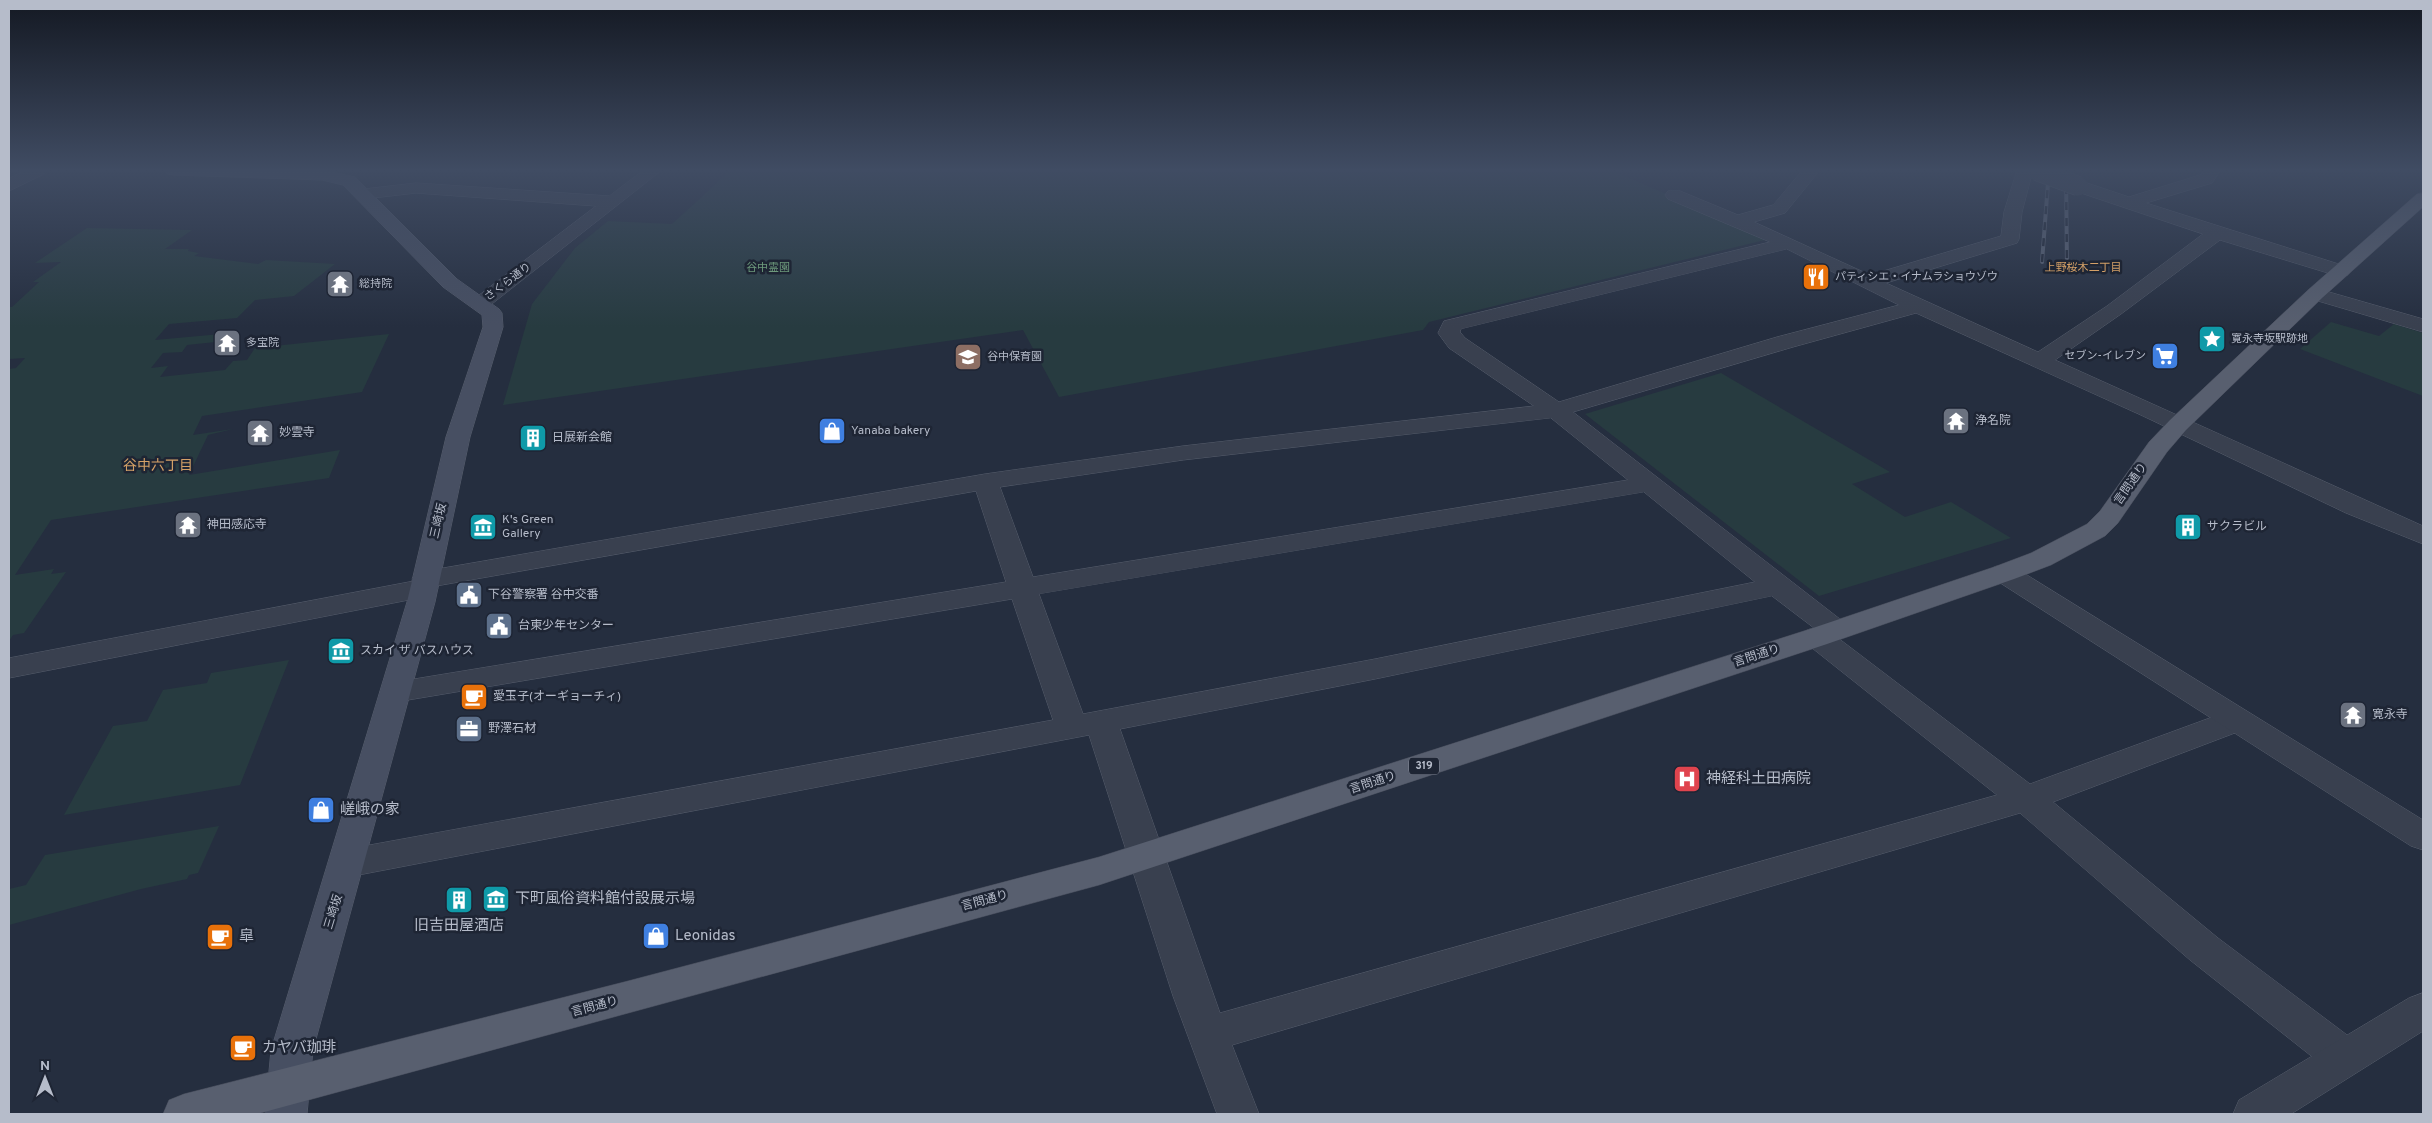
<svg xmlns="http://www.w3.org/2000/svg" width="2432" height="1123" viewBox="0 0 2432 1123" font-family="Overpass,'Noto Sans JP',sans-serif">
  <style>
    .green { fill: #273b40 }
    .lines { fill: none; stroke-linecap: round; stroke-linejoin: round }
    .minor-casing { stroke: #575e6d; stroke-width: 1 }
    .tertiary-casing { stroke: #575e6d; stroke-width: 1 }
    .secondary-casing { stroke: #575e6d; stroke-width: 1 }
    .primary-casing { stroke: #434958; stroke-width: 1 }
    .minor { fill: #39404f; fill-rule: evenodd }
    .tertiary { fill: #39404f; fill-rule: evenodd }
    .secondary { fill: #474f62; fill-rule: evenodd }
    .primary { fill: #585f6f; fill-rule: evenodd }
    .rail-casing { stroke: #5c6476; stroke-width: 4 }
    .rail { stroke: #1e2534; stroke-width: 2.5; stroke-dasharray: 8; stroke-linecap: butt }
    .minor-bridge-casing { stroke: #575e6d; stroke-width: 20; stroke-linecap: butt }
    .minor-bridge { stroke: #39404f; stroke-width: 19 }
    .labels { text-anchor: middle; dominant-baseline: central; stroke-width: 5; stroke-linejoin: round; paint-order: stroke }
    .far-park-label { font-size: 11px; fill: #6d9a7c; stroke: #1e2534 }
    .far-neighbourhood-label { font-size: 11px; fill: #d4a067; stroke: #1e2534 }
    .far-poi-label { font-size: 11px; fill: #b6bcca; stroke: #1e2534; text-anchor: start }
    .far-street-label { font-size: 11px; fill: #b6bcca; stroke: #1e2534 }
    .shield { fill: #1e2534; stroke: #888f9d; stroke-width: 1 }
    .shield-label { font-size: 11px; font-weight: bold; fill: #b6bcca }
    .poi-label { font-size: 12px; fill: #b6bcca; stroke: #1e2534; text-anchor: start }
    .street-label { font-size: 12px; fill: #b6bcca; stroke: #1e2534 }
    .neighbourhood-label { font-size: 14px; fill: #d4a067; stroke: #1e2534 }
    .near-poi-label { font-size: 15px; fill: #b6bcca; stroke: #1e2534; text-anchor: start }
  </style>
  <rect width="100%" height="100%" fill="#252e3f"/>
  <g class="green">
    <polygon points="731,170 1611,170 1769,239 1429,322 1423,330 1059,397 1023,330 503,405 532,304 575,248 608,221 672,224"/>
    <polygon points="87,228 192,230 165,249 189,249 188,251 199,253 194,256 258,264 266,260 335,264 294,296 255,300 237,318 169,324 155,340 232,333 225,341 187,345 182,352 163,353 151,368 168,366 160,377 225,370 233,361 247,360 255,348 389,334 362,392 202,416 193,435 233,429 208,435 189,475 340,450 329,478 51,520 15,575 54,569 51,574 66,572 24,633 13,635 9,641 9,369 16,368 25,358 9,359 9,307 12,307 39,282 33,282 61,262 35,263"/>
    <polygon points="2331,322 2379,336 2394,324 2423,333 2423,396 2300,349"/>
    <polygon points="1721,373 1890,472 1852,484 1905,517 1951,502 2011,538 1819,596 1585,414"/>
    <polygon points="289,660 240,785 64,815 113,726 147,721 163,690 207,683 211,673"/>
    <polygon points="219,826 198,873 189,875 187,879 141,889 9,925 9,889 26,885 45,855"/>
  </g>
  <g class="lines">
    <g class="minor-casing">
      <g id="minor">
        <polygon points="26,170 46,170 44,174 9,191 9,179"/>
        <polygon points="644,170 662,170 488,307 481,309 474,307 471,303 474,299 596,206 416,193 364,199 358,198 355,194 358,190 364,189 416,183 609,196"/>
        <path d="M 1803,170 L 1820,170 L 1785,213 L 1754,222 L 1870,275 L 2001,236 L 2004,212 L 2017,170 L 2033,170 L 2022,212 L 2019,239 L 2017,243 L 1886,283 L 2038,352 L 2107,306 L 2203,234 L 2072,190 L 2069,186 L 2072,182 L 2084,182 L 2129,197 L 2200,175 L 2205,170 L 2221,170 L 2212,183 L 2146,203 L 2348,267 L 2351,271 L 2348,275 L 2341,277 L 2220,240 L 2121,314 L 2055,360 L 2423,526 L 2423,544 L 2346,513 L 2143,416 L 1916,313 L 1793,347 L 1573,412 L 1845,623 L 1850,630 L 1845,637 L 1838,638 L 2030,784 L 2226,712 L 2237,709 L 2248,712 L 2253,720 L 2248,728 L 2053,802 L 2218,938 L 2359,1044 L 2365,1057 L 2359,1070 L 2344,1075 L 2329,1070 L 2190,960 L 2020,813 L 1232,1045 L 1259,1114 L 1217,1114 L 1173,996 L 1089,735 L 348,877 L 335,873 L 330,863 L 335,853 L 348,849 L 1053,720 L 1012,599 L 396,702 L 385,699 L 380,692 L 385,685 L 396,682 L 1006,582 L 976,491 L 436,586 L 438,588 L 434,594 L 424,597 L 9,678 L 9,658 L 414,581 L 412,579 L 416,573 L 426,571 L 985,474 L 1183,446 L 1534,406 L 1449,348 L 1438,333 L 1444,321 L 1770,242 L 1668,199 L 1665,195 L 1668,191 L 1680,191 L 1738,215 L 1773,205 ZM 1787,249 L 1899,305 L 1777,337 L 1559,402 L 1465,338 L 1460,332 L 1461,329 ZM 1551,418 L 1628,480 L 1033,577 L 1000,487 L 1183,460 ZM 1644,492 L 1755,582 L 1375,659 L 1083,714 L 1039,594 ZM 1772,596 L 1814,628 L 1807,630 L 1802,637 L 1807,644 L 1997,795 L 1220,1013 L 1120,729 L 1375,679 Z"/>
        <polygon points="2315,288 2423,319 2423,332 2308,298 2305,294 2308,290"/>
      </g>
    </g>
    <g class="tertiary-casing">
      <g id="tertiary">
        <polygon points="2004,565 2014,567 2423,820 2423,850 2411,846 1994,579 1990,573 1994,567"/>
        <polygon points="2423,993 2423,1031 2291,1114 2233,1114 2239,1100 2409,998"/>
      </g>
    </g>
    <g class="secondary-casing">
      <polygon id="secondary" points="166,170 322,170 355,177 457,279 499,309 502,313 503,327 470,437 435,602 313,1050 307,1114 265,1114 271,1050 407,602 446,437 483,327 482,315 443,287 343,185 322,180 174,175 168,174"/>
    </g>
    <g class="primary-casing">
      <polygon id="primary" points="2423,193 2423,207 2322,298 2186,430 2167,452 2118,523 2105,536 2051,565 2014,579 1827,644 1099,885 257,1114 163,1114 169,1100 184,1094 628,981 1099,857 1807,630 1994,567 2031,553 2087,524 2100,511 2149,442 2170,420 2308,290 2417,194"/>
    </g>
    <use href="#minor" class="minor"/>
    <use href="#tertiary" class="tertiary"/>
    <use href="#secondary" class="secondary"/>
    <use href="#primary" class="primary"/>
    <g class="rail-casing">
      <g id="rail">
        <polyline points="2066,170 2067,268"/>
        <polyline points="2042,262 2049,170"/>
      </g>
    </g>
    <use href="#rail" class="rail"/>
    <g class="minor-bridge-casing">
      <polyline id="minor-bridge" points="2037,171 2078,186"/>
    </g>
    <use href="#minor-bridge" class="minor-bridge"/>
  </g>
  <linearGradient id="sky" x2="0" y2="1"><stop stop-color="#141923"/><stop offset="0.52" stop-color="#404c63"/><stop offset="1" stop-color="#404c63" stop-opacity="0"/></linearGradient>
  <rect width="2432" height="327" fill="url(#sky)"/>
  <defs>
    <g id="restaurant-square" transform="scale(1.4375)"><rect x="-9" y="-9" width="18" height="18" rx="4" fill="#e8710a" stroke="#1e2534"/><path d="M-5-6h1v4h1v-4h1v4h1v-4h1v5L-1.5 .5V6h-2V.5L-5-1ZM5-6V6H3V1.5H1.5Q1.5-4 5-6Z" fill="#fff"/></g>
    <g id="temple-square" transform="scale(1.4375)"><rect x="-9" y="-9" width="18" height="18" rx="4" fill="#6b7280" stroke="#1e2534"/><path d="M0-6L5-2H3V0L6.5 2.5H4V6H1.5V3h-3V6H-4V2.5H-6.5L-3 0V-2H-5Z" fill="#fff"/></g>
    <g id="sight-square" transform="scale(1.4375)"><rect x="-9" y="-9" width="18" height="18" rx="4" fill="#0f9aa8" stroke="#1e2534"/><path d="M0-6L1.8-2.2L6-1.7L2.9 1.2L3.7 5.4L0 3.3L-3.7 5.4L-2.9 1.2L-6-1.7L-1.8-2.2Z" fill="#fff"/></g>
    <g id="supermarket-square" transform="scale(1.4375)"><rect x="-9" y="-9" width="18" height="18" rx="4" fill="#3f7fe0" stroke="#1e2534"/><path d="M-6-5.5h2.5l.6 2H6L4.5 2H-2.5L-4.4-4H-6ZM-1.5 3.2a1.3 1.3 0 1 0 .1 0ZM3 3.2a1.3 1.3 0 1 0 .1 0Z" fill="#fff"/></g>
    <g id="school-square" transform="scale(1.4375)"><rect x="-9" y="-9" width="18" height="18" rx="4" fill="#8d6e63" stroke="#1e2534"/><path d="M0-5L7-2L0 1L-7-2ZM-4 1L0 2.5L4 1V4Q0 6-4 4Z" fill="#fff"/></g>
    <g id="shop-square" transform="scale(1.4375)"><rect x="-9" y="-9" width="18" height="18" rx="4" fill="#3f7fe0" stroke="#1e2534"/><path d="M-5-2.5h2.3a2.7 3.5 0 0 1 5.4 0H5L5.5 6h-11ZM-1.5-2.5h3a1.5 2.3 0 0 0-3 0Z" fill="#fff"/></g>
    <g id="building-square" transform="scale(1.4375)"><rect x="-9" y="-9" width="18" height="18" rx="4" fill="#0f9aa8" stroke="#1e2534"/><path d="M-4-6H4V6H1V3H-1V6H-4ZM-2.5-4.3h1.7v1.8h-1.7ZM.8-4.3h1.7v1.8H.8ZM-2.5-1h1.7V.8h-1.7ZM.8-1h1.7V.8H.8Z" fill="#fff"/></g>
    <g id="museum-square" transform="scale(1.4375)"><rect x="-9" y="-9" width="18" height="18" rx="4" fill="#0f9aa8" stroke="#1e2534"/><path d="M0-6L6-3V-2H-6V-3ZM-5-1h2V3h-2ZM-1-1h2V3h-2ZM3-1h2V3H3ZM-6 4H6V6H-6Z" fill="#fff"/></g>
    <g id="civic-square" transform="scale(1.4375)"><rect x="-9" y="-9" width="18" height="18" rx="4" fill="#5c6f8a" stroke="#1e2534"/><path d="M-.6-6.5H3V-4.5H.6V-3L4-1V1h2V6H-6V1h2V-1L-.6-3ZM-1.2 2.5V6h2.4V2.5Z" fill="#fff"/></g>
    <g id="cafe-square" transform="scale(1.4375)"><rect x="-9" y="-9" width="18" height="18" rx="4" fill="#e8710a" stroke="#1e2534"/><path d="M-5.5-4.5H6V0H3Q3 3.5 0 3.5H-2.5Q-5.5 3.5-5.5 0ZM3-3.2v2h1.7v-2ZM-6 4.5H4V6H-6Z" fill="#fff"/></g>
    <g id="office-square" transform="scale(1.4375)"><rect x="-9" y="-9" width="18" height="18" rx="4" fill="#5c6f8a" stroke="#1e2534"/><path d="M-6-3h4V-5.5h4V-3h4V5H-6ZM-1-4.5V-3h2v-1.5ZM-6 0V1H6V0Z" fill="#fff"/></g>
    <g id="hospital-square" transform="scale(1.4375)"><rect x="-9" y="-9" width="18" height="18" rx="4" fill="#e0444e" stroke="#1e2534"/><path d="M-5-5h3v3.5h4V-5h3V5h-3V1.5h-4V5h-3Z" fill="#fff"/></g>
  </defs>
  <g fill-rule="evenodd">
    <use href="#restaurant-square" x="1816" y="277"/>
    <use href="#temple-square" x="340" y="284"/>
    <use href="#sight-square" x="2212" y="339"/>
    <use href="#temple-square" x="227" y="343"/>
    <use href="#supermarket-square" x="2165" y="356"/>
    <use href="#school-square" x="968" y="357"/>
    <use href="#temple-square" x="1956" y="421"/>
    <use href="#shop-square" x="832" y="431"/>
    <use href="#temple-square" x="260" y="433"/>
    <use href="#building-square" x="533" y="438"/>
    <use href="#temple-square" x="188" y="525"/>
    <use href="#museum-square" x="483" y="527"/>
    <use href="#building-square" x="2188" y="527"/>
    <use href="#civic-square" x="469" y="595"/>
    <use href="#civic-square" x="499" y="626"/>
    <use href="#museum-square" x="341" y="651"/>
    <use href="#cafe-square" x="474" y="697"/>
    <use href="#temple-square" x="2353" y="715"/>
    <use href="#office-square" x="469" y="729"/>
    <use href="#hospital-square" x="1687" y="779"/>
    <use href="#shop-square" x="321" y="810"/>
    <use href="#museum-square" x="496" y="899"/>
    <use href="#building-square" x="459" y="900"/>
    <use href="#shop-square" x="656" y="936"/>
    <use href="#cafe-square" x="220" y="937"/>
    <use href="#cafe-square" x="243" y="1048"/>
  </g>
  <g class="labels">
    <g class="far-park-label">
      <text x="768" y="268">谷中霊園</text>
    </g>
    <g class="far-neighbourhood-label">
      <text x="2083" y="268">上野桜木二丁目</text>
    </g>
    <g class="far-poi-label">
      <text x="1835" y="277">パティシエ・イナムラショウゾウ</text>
      <text x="359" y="284">総持院</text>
      <text x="2231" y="339">寛永寺坂駅跡地</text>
      <text x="246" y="343">多宝院</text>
      <text x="2146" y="356" text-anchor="end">セブン-イレブン</text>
      <text x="987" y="357">谷中保育園</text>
    </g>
    <g class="far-street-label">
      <text transform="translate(508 282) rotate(-37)">さくら通り</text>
    </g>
    <rect class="shield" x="1409" y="757.5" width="30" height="17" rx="4"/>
    <g class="shield-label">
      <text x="1424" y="766">319</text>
    </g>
    <g class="poi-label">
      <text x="1975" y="421">浄名院</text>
      <text x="851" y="431">Yanaba bakery</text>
      <text x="279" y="433">妙雲寺</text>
      <text x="552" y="438">日展新会館</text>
      <text x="502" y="520">K's Green<tspan x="502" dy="14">Gallery</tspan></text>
      <text x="207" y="525">神田感応寺</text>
      <text x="2207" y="527">サクラビル</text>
      <text x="488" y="595">下谷警察署 谷中交番</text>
      <text x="518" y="626">台東少年センター</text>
      <text x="360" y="651">スカイ ザ バスハウス</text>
      <text x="493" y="697">愛玉子(オーギョーチィ)</text>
      <text x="2372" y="715">寛永寺</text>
      <text x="488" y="729">野澤石材</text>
    </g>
    <g class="street-label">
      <text transform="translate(2131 484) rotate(-55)">言問通り</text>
      <text transform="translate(439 521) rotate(-77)">三崎坂</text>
      <text transform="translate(1757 656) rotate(-18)">言問通り</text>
      <text transform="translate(1373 783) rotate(-18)">言問通り</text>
      <text transform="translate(985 901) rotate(-15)">言問通り</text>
      <text transform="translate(334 912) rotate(-73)">三崎坂</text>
      <text transform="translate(595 1007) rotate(-15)">言問通り</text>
    </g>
    <g class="neighbourhood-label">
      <text x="158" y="466">谷中六丁目</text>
    </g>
    <g class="near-poi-label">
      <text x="1706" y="779">神経科土田病院</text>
      <text x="340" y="810">嵯峨の家</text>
      <text x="515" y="899">下町風俗資料館付設展示場</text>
      <text x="459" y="926" text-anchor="middle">旧吉田屋酒店</text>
      <text x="675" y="936">Leonidas</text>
      <text x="239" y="937">皐</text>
      <text x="262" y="1048">カヤバ珈琲</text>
    </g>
  </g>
  <rect width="2432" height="1123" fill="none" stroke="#b6bcca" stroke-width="20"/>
  <g transform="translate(45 1078)" stroke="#1e2534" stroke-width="4" paint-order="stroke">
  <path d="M0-4L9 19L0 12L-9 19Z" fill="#b6bcca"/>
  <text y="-8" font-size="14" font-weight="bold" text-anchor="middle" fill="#b6bcca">N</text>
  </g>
</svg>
